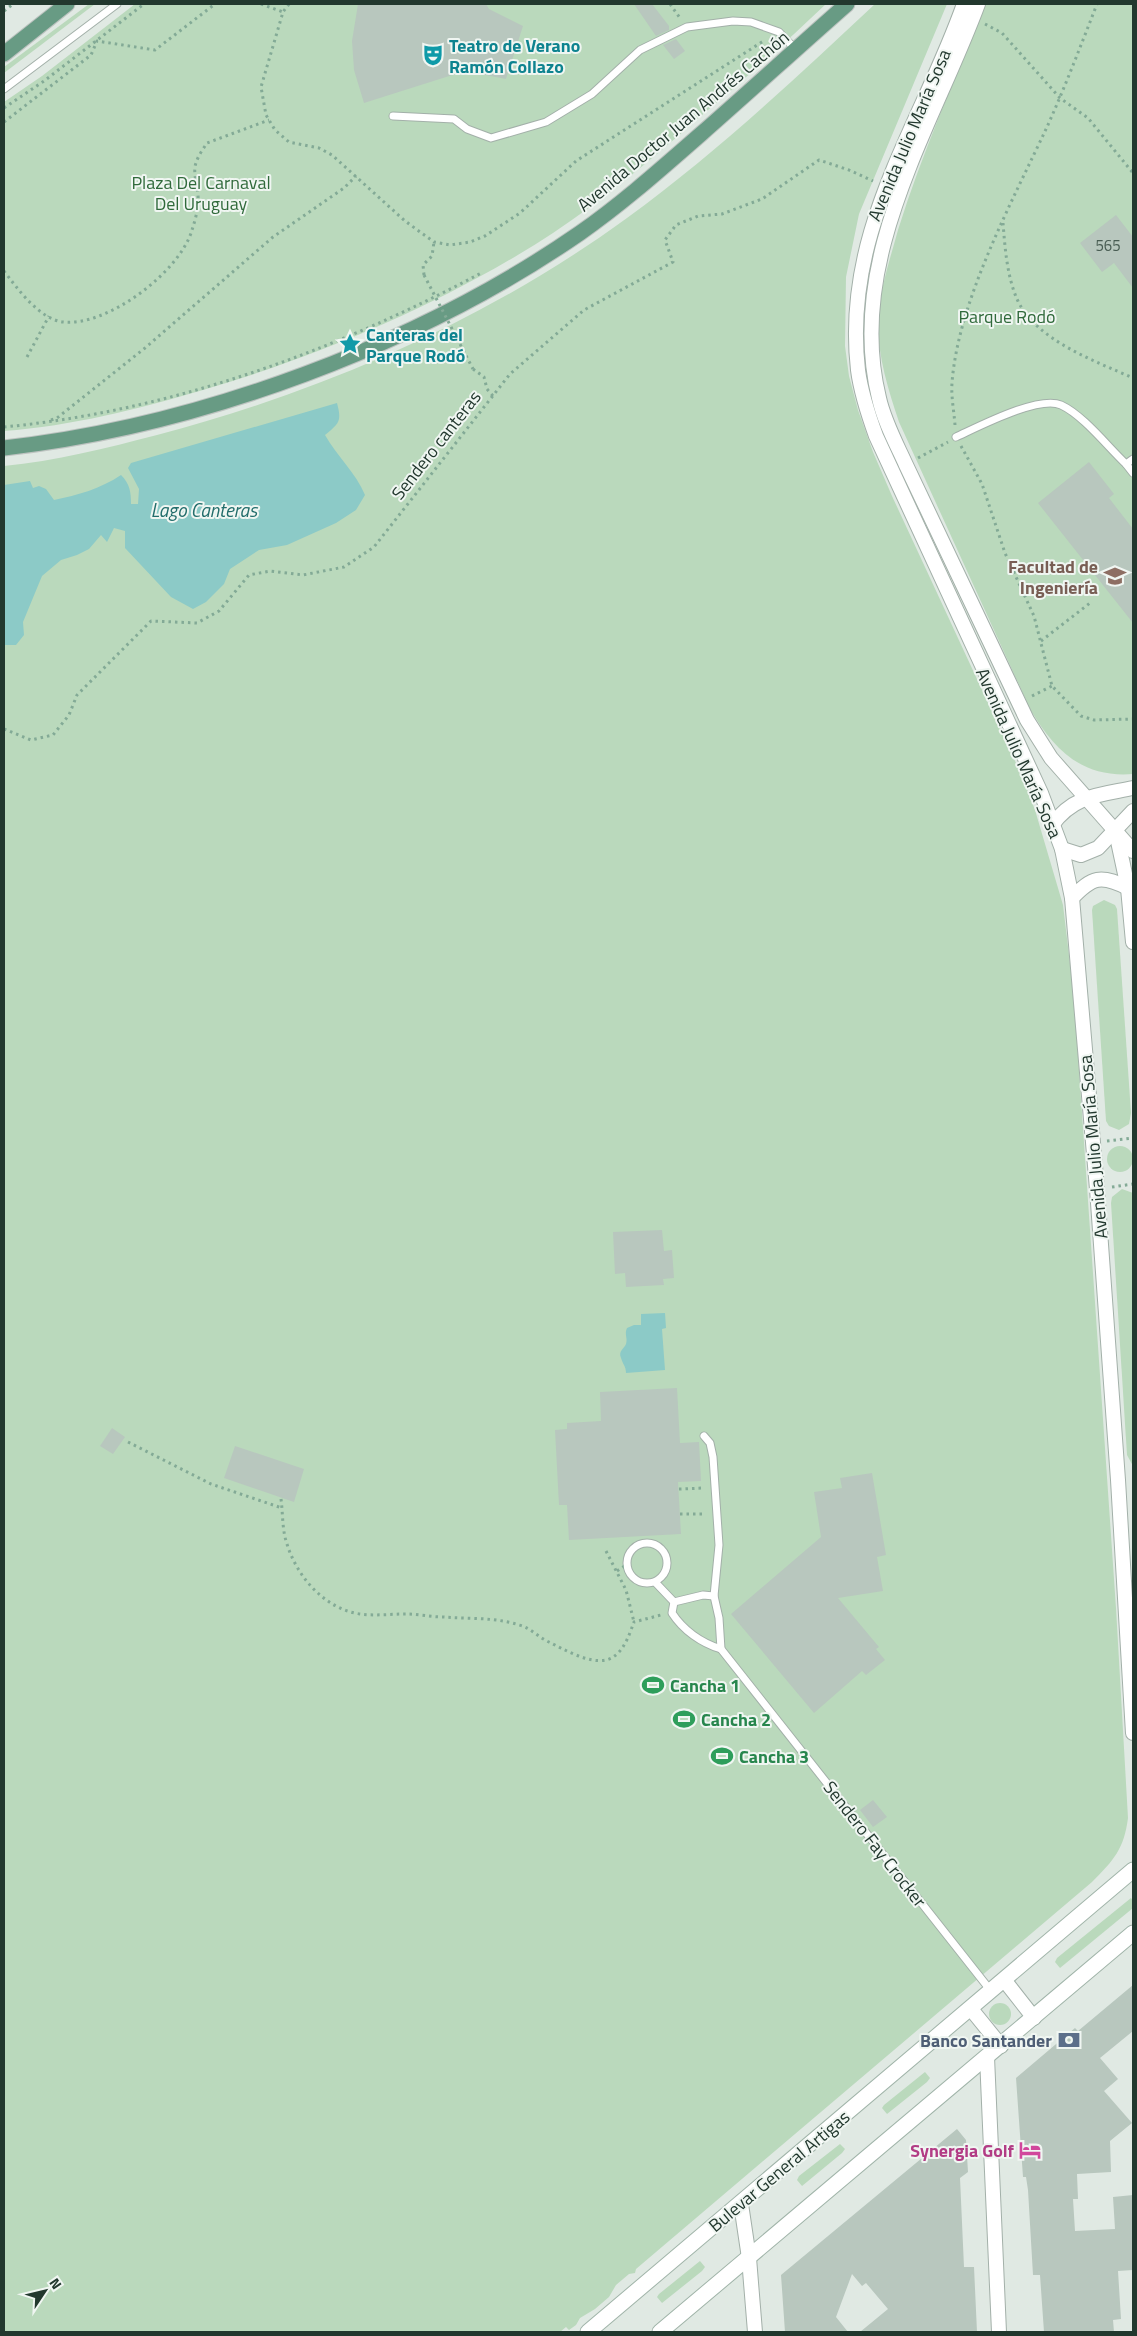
<svg xmlns="http://www.w3.org/2000/svg" width="1137" height="2336" viewBox="0 0 1137 2336" font-family="'Titillium Web',sans-serif">
  <style>
    .green { fill: #bad9bc }
    .water { fill: #8ccac7 }
    .building { fill: #b8c7be }
    .lines { fill: none; stroke-linecap: round; stroke-linejoin: round }
    .lane-casing { stroke: #a3b0a9; stroke-width: 9 }
    .street-casing { stroke: #a3b0a9; stroke-width: 16 }
    .secondary-casing { stroke: #a0b4a9; stroke-width: 17 }
    .primary-casing { stroke: #bdc3c0; stroke-width: 17 }
    .path { stroke: #83aa96; stroke-width: 3; stroke-dasharray: 2.5 4; stroke-linecap: butt }
    .lane { stroke: #fff; stroke-width: 7 }
    .street { stroke: #fff; stroke-width: 14 }
    .secondary { stroke: #fff; stroke-width: 15 }
    .primary { stroke: #689b84; stroke-width: 15 }
    .path-bridge { stroke: #83aa96; stroke-width: 3; stroke-dasharray: 2.5 4; stroke-linecap: butt }
    .labels { text-anchor: middle; dominant-baseline: central; stroke-width: 4; stroke-linejoin: round; paint-order: stroke }
    .number-label { font-size: 15px; fill: #485c52 }
    .culture-label { font-size: 18px; font-weight: bold; fill: #0d838f; stroke: #f0f6f2; text-anchor: start }
    .street-label { font-size: 18px; fill: #22382e; stroke: #f0f6f2 }
    .park-label { font-size: 18px; fill: #306a3b; stroke: #f0f6f2 }
    .education-label { font-size: 18px; font-weight: bold; fill: #785e54; stroke: #f0f6f2; text-anchor: end }
    .leisure-label { font-size: 18px; font-weight: bold; fill: #27864d; stroke: #f0f6f2; text-anchor: start }
    .service-label { font-size: 18px; font-weight: bold; fill: #4e5e75; stroke: #f0f6f2; text-anchor: end }
    .hotel-label { font-size: 18px; font-weight: bold; fill: #b23c85; stroke: #f0f6f2; text-anchor: end }
    .water-label { font-size: 19px; font-style: italic; fill: #226d6b; stroke: #f0f6f2 }
  </style>
  <rect width="100%" height="100%" fill="#e0e9e3"/>
  <g class="green">
    <polygon points="89,4 95,4 4,73 4,67"/>
    <path d="M 135,4 L 826,4 C 784,44 740,83 695,121 C 650,161 604,199 553,233 C 449,301 323,355 203,390 C 138,409 72,426 4,431 L 4,102 L 42,76 Z"/>
    <path d="M 875,4 L 947,4 L 859,214 L 846,277 L 845,346 L 849,376 L 858,410 L 873,452 L 892,496 L 1022,776 L 1035,810 L 1063,905 L 1074,997 L 1116,1608 L 1128,1818 C 1124,1849 1114,1860 1092,1882 L 636,2269 L 635,2273 L 629,2274 L 616,2285 L 609,2297 L 595,2309 L 580,2318 L 576,2325 L 569,2330 L 566,2327 L 560,2332 L 4,2332 L 4,466 C 55,461 107,448 157,435 C 324,391 487,320 627,218 C 715,154 796,78 875,4 Z"/>
    <path d="M 985,4 L 1133,4 L 1133,774 C 1082,778 1054,750 1030,709 L 899,422 C 888,389 877,354 878,319 C 880,289 890,259 898,230 C 922,153 955,79 985,4 Z"/>
    <polygon points="1104,900 1115,905 1117,909 1131,1113 1129,1124 1119,1130 1109,1126 1106,1121 1092,910 1093,906"/>
    <circle cx="1120" cy="1159" r="13"/>
    <polygon points="1122,1189 1133,1193 1133,1466 1127,1455 1111,1203 1112,1197"/>
    <polygon points="1131,1898 1133,1901 1133,1908 1060,1968 1055,1962 1057,1958"/>
    <circle cx="1000" cy="2014" r="11"/>
    <polygon points="925,2072 930,2078 927,2082 887,2114 882,2108 884,2105"/>
    <polygon points="840,2144 845,2149 842,2153 802,2186 797,2180 799,2176"/>
    <polygon points="700,2261 705,2267 702,2271 662,2303 657,2297 659,2294"/>
  </g>
  <g class="water">
    <path d="M 337,403 C 342,422 339,423 325,435 C 337,456 356,473 365,495 L 356,510 L 336,523 L 287,545 L 259,550 L 230,569 L 224,584 L 206,602 L 193,609 L 171,597 L 125,548 L 125,531 L 114,528 L 107,542 L 101,535 L 89,549 L 77,555 L 61,560 L 42,576 L 23,622 L 24,635 L 16,645 L 4,645 L 4,485 L 30,481 L 33,488 L 39,486 L 46,489 L 54,500 C 78,495 100,489 121,475 C 130,484 131,492 131,504 L 138,504 L 139,489 L 128,468 L 131,463 Z"/>
    <path d="M 665,1313 L 666,1328 L 662,1329 L 665,1370 L 626,1373 C 626,1366 623,1365 621,1358 C 618,1351 624,1349 626,1344 C 628,1338 624,1334 627,1328 L 634,1325 L 641,1325 L 641,1314 Z"/>
  </g>
  <g class="building">
    <polygon points="358,4 486,4 489,9 523,26 506,79 465,71 364,103 354,70 352,41"/>
    <polygon points="634,4 652,4 669,26 669,30 656,36"/>
    <polygon points="676,39 685,51 674,59 663,45"/>
    <polygon points="1116,215 1133,237 1133,288 1114,263 1102,272 1080,243"/>
    <polygon points="1089,462 1114,494 1109,498 1133,529 1133,623 1038,503"/>
    <polygon points="662,1230 664,1251 672,1250 674,1278 663,1279 664,1285 626,1287 625,1273 615,1274 613,1232"/>
    <polygon points="677,1388 680,1443 699,1442 701,1481 678,1482 681,1534 569,1540 567,1505 559,1505 555,1430 567,1429 567,1423 601,1421 600,1392"/>
    <polygon points="112,1428 125,1437 113,1454 100,1446"/>
    <polygon points="235,1446 304,1469 294,1502 224,1478"/>
    <polygon points="872,1473 886,1555 877,1557 883,1591 838,1598 879,1647 876,1649 885,1660 866,1675 862,1671 814,1713 731,1614 821,1537 814,1492 842,1488 840,1478"/>
    <polygon points="873,1800 887,1817 873,1827 860,1810"/>
    <polygon points="1133,1985 1133,2031 1100,2058 1118,2079 1104,2091 1132,2123 1110,2141 1111,2172 1077,2174 1078,2199 1073,2199 1075,2231 1115,2229 1113,2197 1133,2195 1133,2270 1118,2271 1121,2319 1113,2320 1114,2332 1044,2332 1040,2275 1033,2275 1028,2190 1026,2177 1023,2177 1016,2078 1075,2028 1078,2031"/>
    <polygon points="957,2129 966,2140 968,2172 960,2178 964,2267 974,2267 977,2332 860,2332 888,2309 866,2283 862,2286 852,2274 836,2317 848,2332 785,2332 781,2275"/>
  </g>
  <g class="lines">
    <g class="lane-casing">
      <g id="lane">
        <polyline points="4,89 117,4"/>
        <polyline points="393,116 454,119 467,129 491,138 546,122 592,94 640,50 687,27 733,21 751,22 779,32 796,50"/>
        <path d="M 956,437 C 978,427 1039,395 1061,405 C 1083,415 1108,447 1126,464"/>
        <polyline points="1133,459 1126,464 1133,473"/>
        <polyline points="704,1436 710,1443 713,1457 719,1545 714,1596 719,1618 721,1649 991,1991"/>
        <circle cx="647" cy="1563" r="20"/>
        <polyline points="655,1582 674,1602"/>
        <path d="M 714,1596 L 703,1595 L 674,1602 L 672,1613 C 683,1630 701,1643 721,1649"/>
      </g>
    </g>
    <g class="street-casing">
      <g id="street">
        <path d="M 964,4 C 920,128 842,231 858,370 C 861,393 868,414 876,436 L 1041,793 L 1062,849 L 1072,898 L 1097,1189 L 1118,1480 L 1133,1733"/>
        <path d="M 978,4 C 932,128 845,260 879,398 C 884,421 896,443 906,465 L 1027,720 L 1051,758 L 1133,851"/>
        <path d="M 1052,825 C 1074,795 1099,795 1133,788"/>
        <polyline points="1116,832 1128,888 1133,942"/>
        <polyline points="1062,849 1081,855 1098,848 1133,811"/>
        <path d="M 1072,898 C 1092,877 1101,874 1128,888"/>
        <polyline points="1005,1981 1034,2018"/>
        <polyline points="971,2009 1001,2046"/>
        <polyline points="987,2057 999,2332"/>
        <polyline points="741,2204 749,2258 755,2332"/>
      </g>
    </g>
    <g class="secondary-casing">
      <g id="secondary">
        <polyline points="588,2332 1133,1870"/>
        <polyline points="660,2332 1133,1933"/>
      </g>
    </g>
    <g class="primary-casing">
      <g id="primary">
        <polyline points="4,54 67,4"/>
        <path d="M 4,448 C 200,426 418,345 580,233 C 623,203 662,168 701,134 C 750,91 798,47 847,4"/>
      </g>
    </g>
    <g class="path">
      <polyline points="261,4 283,12"/>
      <polyline points="289,4 283,12 261,87 266,115 275,130 289,142 319,148 332,155 405,221 434,242 450,245 470,242 485,236 520,213 576,161 765,40"/>
      <polyline points="670,4 680,18"/>
      <polyline points="4,11 13,4"/>
      <polyline points="985,24 1002,33 1060,98 1088,118 1133,173"/>
      <polyline points="4,108 44,81 144,4"/>
      <polyline points="4,122 91,55 97,41 155,50 215,4"/>
      <path d="M 1003,223 C 1005,248 1007,276 1017,299 C 1035,340 1095,361 1133,378"/>
      <path d="M 4,271 C 17,288 39,319 63,322 C 107,327 180,272 192,230 C 195,221 198,210 198,200 C 199,189 192,173 196,163 C 198,156 203,149 207,143 L 269,120"/>
      <polyline points="424,275 423,265 432,256 434,242"/>
      <polyline points="27,357 49,316"/>
      <polyline points="473,369 484,377 487,389 493,396"/>
      <polyline points="51,420 57,418 145,348 273,237 344,188 356,176"/>
      <path d="M 955,425 C 954,411 951,397 952,383 C 958,301 1012,202 1047,127 C 1065,87 1081,45 1097,4"/>
      <path d="M 4,427 C 171,411 335,351 483,272"/>
      <polyline points="961,446 982,484 1005,553 1034,616 1052,686 1081,716 1094,720 1133,719"/>
      <polyline points="918,458 948,442"/>
      <polyline points="1041,641 1090,603"/>
      <polyline points="1032,696 1052,686"/>
      <polyline points="4,729 31,740 53,735 69,715 77,695 151,621 197,623 219,611 249,575 270,571 303,575 344,567 374,547 510,374 584,310 673,262 665,240 676,225 698,216 722,214 762,199 819,160 849,170 873,181"/>
      <polyline points="1107,1141 1133,1138"/>
      <polyline points="1112,1187 1133,1184"/>
      <polyline points="128,1442 211,1484 282,1508"/>
      <polyline points="679,1489 704,1488"/>
      <path d="M 281,1499 C 283,1514 282,1530 287,1544 C 297,1577 325,1609 360,1614 C 375,1616 391,1614 406,1614 C 418,1614 431,1617 444,1617 C 468,1619 495,1617 519,1625 C 531,1628 538,1637 549,1642 C 563,1649 589,1664 606,1660 C 623,1656 629,1635 634,1622 L 661,1615"/>
      <polyline points="680,1514 706,1514"/>
      <polyline points="606,1551 626,1590 634,1622"/>
      <polyline points="617,1571 626,1565"/>
    </g>
    <use href="#lane" class="lane"/>
    <use href="#street" class="street"/>
    <use href="#secondary" class="secondary"/>
    <use href="#primary" class="primary"/>
    <polyline class="path-bridge" points="424,275 473,369"/>
  </g>
  <defs>
    <g id="theatre-bare" transform="scale(1.725)"><path d="M-5-5.5Q0-4 5-5.5V0Q5 5 0 6Q-5 5-5 0ZM-3.3-2.5H-1v1.5H-3.3ZM1-2.5H3.3v1.5H1ZM-2.8 1Q0 5.5 2.8 1Z" fill="#0f9aa8" stroke="#f0f6f2" stroke-width="2.5" paint-order="stroke"/></g>
    <g id="sight-bare" transform="scale(1.725)"><path d="M0-6L1.8-2.2L6-1.7L2.9 1.2L3.7 5.4L0 3.3L-3.7 5.4L-2.9 1.2L-6-1.7L-1.8-2.2Z" fill="#0f9aa8" stroke="#f0f6f2" stroke-width="2.5" paint-order="stroke"/></g>
    <g id="university-bare" transform="scale(1.725)"><path d="M0-5L7-2L0 1L-7-2ZM-4 1L0 2.5L4 1V4Q0 6-4 4Z" fill="#8d6e63" stroke="#f0f6f2" stroke-width="2.5" paint-order="stroke"/></g>
    <g id="stadium-bare" transform="scale(1.725)"><path d="M0-5a6.5 5 0 1 0 0 10a6.5 5 0 1 0 0-10ZM-3.5-1.8h7v3.6h-7Z" fill="#2e9e5b" stroke="#f0f6f2" stroke-width="2.5" paint-order="stroke"/></g>
    <g id="bank-bare" transform="scale(1.725)"><path d="M-6-4H6V4H-6ZM0-2.3a2.3 2.3 0 1 0 0 4.6a2.3 2.3 0 1 0 0-4.6Z" fill="#5c6f8a" stroke="#f0f6f2" stroke-width="2.5" paint-order="stroke"/></g>
    <g id="hotel-bare" transform="scale(1.725)"><path d="M-6-4.5h1.5V1H6V5H4.5V3h-9V5H-6ZM-4 0a1.8 1.8 0 1 1 3.6 0ZM.5 0V-2.5h3Q6-2.5 6 0Z" fill="#d1479c" stroke="#f0f6f2" stroke-width="2.5" paint-order="stroke"/></g>
  </defs>
  <g fill-rule="evenodd">
    <use href="#theatre-bare" x="433" y="55"/>
    <use href="#sight-bare" x="350" y="344"/>
    <use href="#university-bare" x="1115" y="576"/>
    <use href="#stadium-bare" x="653" y="1685"/>
    <use href="#stadium-bare" x="684" y="1719"/>
    <use href="#stadium-bare" x="722" y="1756"/>
    <use href="#bank-bare" x="1069" y="2040"/>
    <use href="#hotel-bare" x="1030" y="2150"/>
  </g>
  <g class="labels">
    <g class="number-label">
      <text x="1108" y="245">565</text>
    </g>
    <g class="culture-label">
      <text x="449" y="45">Teatro de Verano<tspan x="449" dy="21">Ramón Collazo</tspan></text>
      <text x="366" y="334">Canteras del<tspan x="366" dy="21">Parque Rodó</tspan></text>
    </g>
    <g class="street-label">
      <text transform="translate(683 121) rotate(-40)">Avenida Doctor Juan Andrés Cachón</text>
      <text transform="translate(909 135) rotate(-67)">Avenida Julio María Sosa</text>
      <text transform="translate(436 445) rotate(-52)">Sendero canteras</text>
      <text transform="translate(1019 753) rotate(66)">Avenida Julio María Sosa</text>
      <text transform="translate(1093 1147) rotate(-95)">Avenida Julio María Sosa</text>
      <text transform="translate(875 1844) rotate(52)">Sendero Fay Crocker</text>
      <text transform="translate(779 2171) rotate(-40)">Bulevar General Artigas</text>
    </g>
    <g class="park-label">
      <text x="201" y="182">Plaza Del Carnaval<tspan x="201" dy="21">Del Uruguay</tspan></text>
      <text x="1007" y="316">Parque Rodó</text>
    </g>
    <g class="education-label">
      <text x="1098" y="566">Facultad de<tspan x="1098" dy="21">Ingeniería</tspan></text>
    </g>
    <g class="leisure-label">
      <text x="670" y="1685">Cancha 1</text>
      <text x="701" y="1719">Cancha 2</text>
      <text x="739" y="1756">Cancha 3</text>
    </g>
    <g class="service-label">
      <text x="1052" y="2040">Banco Santander</text>
    </g>
    <g class="hotel-label">
      <text x="1014" y="2150">Synergia Golf</text>
    </g>
    <g class="water-label">
      <text x="204" y="509">Lago Canteras</text>
    </g>
  </g>
  <rect width="1137" height="2336" fill="none" stroke="#22382e" stroke-width="10"/>
  <g transform="translate(45 2291) rotate(55)" stroke="#f0f6f2" stroke-width="4" paint-order="stroke">
  <path d="M0-4L9 19L0 12L-9 19Z" fill="#22382e"/>
  <text y="-8" font-size="14" font-weight="bold" text-anchor="middle" fill="#22382e">N</text>
  </g>
</svg>
